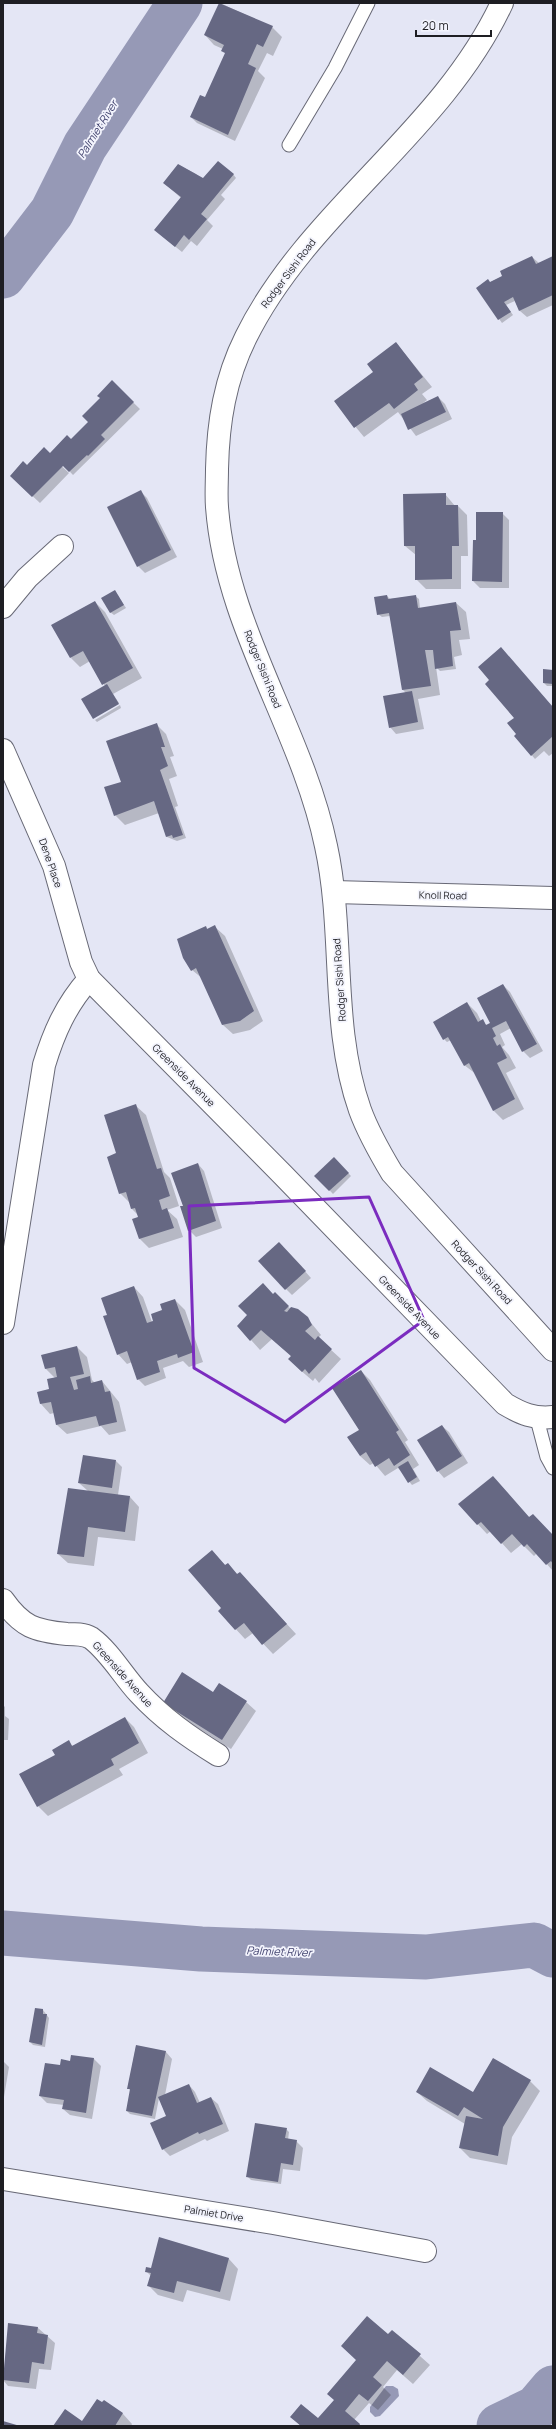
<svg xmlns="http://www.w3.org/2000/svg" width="556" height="2429" viewBox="0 0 556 2429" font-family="Manrope,sans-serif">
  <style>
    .water { fill: #9699b6 }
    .shadow { fill: #0003 }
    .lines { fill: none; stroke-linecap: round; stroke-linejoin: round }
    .river { stroke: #9699b6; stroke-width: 45 }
    .building { fill: #666883 }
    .lane-casing { stroke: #686976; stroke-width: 15 }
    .street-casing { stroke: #686976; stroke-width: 24 }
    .secondary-casing { stroke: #686976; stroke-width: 24 }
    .lane { stroke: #fff; stroke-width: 13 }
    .street { stroke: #fff; stroke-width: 22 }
    .secondary { stroke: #fff; stroke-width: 22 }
    .marked { fill: none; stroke: #7b2cbf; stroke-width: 3; stroke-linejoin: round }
    .labels { text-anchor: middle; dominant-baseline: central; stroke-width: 3.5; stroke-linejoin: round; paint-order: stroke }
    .street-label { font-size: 10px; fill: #1e1e23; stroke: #f3f4fd }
    .water-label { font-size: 11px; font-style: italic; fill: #42436f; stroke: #f3f4fd }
  </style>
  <rect width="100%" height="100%" fill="#e4e6f5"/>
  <polygon class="water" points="386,2386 393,2386 398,2389 399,2396 380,2416 375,2417 370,2412 370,2407"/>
  <g class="shadow">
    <polygon points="220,3 272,27 282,37 273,56 267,53 258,71 265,78 235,141 197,123 191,117 205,99 226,54 223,49 214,45 205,35"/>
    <polygon points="179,165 196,174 209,185 233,174 236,178 221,195 225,199 207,220 213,226 197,246 191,241 182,252 155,230 181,198 164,183"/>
    <polygon points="532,257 539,263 553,257 553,305 527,317 520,311 515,301 506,305 513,315 502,323 477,288 504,276"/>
    <polygon points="396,343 432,387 422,394 427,400 423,403 438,397 445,404 452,419 416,436 398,412 364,437 335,402 375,373"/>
    <polygon points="112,382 140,409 73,475 57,458 55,460 69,473 40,503 11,476 71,441 90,422 101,398"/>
    <polygon points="140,491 147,498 177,557 145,573 138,566"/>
    <polygon points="445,494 455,506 458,506 467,515 468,556 461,556 461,589 426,589 416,579 416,555 405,546"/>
    <polygon points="502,513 509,520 509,588 480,588 473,581 474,541 477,541"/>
    <polygon points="115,591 126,608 114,615 110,612"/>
    <polygon points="387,596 390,599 415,596 419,599 420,609 456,603 466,612 470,639 459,640 462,655 454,657 456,669 440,671 436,667 440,695 418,699 424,729 396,734 390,727 406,693 403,690 390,616 382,617 378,614"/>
    <polygon points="95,602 105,612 142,678 113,694 119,703 93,718 105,686 90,661 80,667 71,658"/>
    <polygon points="553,671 553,686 547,686 544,683"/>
    <polygon points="120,705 121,708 97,722 95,720"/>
    <polygon points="553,707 553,753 549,756 544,751 535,759 515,736"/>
    <polygon points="156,724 166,734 174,756 170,757 177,776 169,779 178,806 175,807 186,838 177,841 167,837 159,813 125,825 115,815 122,782"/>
    <polygon points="206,927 208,930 215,927 225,936 263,1021 250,1030 233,1034 223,1025 203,979 192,970"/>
    <polygon points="503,985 510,992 543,1051 530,1058 523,1051 511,1028 500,1034 505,1045 502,1047 509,1055 516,1068 506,1073 524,1109 503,1120 493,1110 476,1074 464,1065 451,1040 447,1042 444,1039 445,1015 467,1003 477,1013 481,1021 488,1026 491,1024"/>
    <polygon points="136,1106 146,1115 164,1172 170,1178 179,1206 167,1210 177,1219 183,1237 149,1248 140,1239 138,1215 132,1209 130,1203 120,1193 117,1154"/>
    <polygon points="334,1159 351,1176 333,1194 316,1176"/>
    <polygon points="198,1164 204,1171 222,1228 196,1237 189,1230 184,1206"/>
    <polygon points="286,1250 311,1278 292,1295 286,1289"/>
    <polygon points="134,1287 143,1297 152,1322 175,1300 185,1310 203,1362 189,1367 183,1361 163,1368 166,1378 145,1386 138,1379 132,1362 127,1364 118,1354 108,1315"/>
    <polygon points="273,1295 291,1309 307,1318 321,1335 318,1338 341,1359 319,1383 315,1378 313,1381 299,1369 292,1357 272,1339 260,1350 251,1340"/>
    <polygon points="77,1347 87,1357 92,1380 95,1383 102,1381 119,1402 126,1431 109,1435 101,1426 67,1434 57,1425 54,1413 50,1414 41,1404 39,1393 50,1390 55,1378 46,1369 43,1355"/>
    <polygon points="361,1371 370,1380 408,1440 405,1442 419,1465 413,1469 420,1481 412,1485 398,1468 385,1476 374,1463 370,1465 360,1456"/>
    <polygon points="442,1426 449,1432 468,1463 444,1478 438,1471"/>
    <polygon points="116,1461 122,1467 118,1495 130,1497 139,1507 135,1541 98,1537 94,1566 68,1563 58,1554 88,1491 79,1483"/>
    <polygon points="502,1487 530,1518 533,1515 553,1536 553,1571 537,1553 534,1556 522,1544 511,1553 491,1531 487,1534 459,1504"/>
    <polygon points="212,1551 226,1566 227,1564 238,1575 240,1573 296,1634 273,1654 253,1633 245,1639 219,1611 223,1608"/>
    <polygon points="213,1693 246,1702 256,1711 231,1749 173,1712 164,1703"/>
    <polygon points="3,1705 5,1707 5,1716 9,1719 8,1740 3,1740"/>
    <polygon points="125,1718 134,1727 148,1753 119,1769 123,1775 48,1816 38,1806 56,1755 68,1742 73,1746"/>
    <polygon points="43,2010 49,2018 45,2047 33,2045 30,2042"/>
    <polygon points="136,2046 166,2052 172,2059 165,2095 189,2085 195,2092 200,2103 211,2098 218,2104 229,2131 207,2141 205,2139 170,2156 163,2149 167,2116 159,2098 155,2119 130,2114 127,2111 131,2091 128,2088"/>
    <polygon points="72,2056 94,2059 101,2066 92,2119 70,2115 63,2109 64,2105 47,2103 40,2096 60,2066 71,2062"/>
    <polygon points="493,2059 530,2081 540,2091 512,2137 507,2165 470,2158 460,2148 465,2124 427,2101 417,2092 473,2093"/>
    <polygon points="3,2061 9,2067 4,2097 3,2097"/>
    <polygon points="286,2129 289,2132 288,2140 296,2141 303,2148 300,2171 283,2169 281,2184 251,2180 247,2176"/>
    <polygon points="229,2259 238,2269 230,2301 187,2290 183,2302 158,2295 148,2285 151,2276 146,2271 151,2269"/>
    <polygon points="9,2324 38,2328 55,2343 51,2370 39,2369 36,2389 8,2386 3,2380"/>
    <polygon points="392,2331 430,2365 413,2384 397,2370 383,2387 391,2395 378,2410 369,2403 354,2420 361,2426 301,2426 291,2417 318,2420"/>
    <polygon points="104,2401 123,2414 132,2424 131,2426 54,2426 82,2422"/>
  </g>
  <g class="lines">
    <g class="river">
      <polyline points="3,276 52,212 85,146 180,3"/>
      <polyline points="3,1933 201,1949 426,1957 534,1945 553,1955"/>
      <polyline points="499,2426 536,2408 553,2388"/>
    </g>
  </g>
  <g class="building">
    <polygon points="219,3 273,26 263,47 257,44 248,64 256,68 228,135 190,117 200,95 205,97 225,53 221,51 224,45 204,35"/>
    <polygon points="218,161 234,174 201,214 207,219 189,240 184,235 175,247 154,230 181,197 163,183 178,164 203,178"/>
    <polygon points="532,256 536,264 553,256 553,295 519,311 513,297 504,302 511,312 498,320 476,288 488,279 490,282 502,276 500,271"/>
    <polygon points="396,342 423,377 414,384 418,390 394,409 389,403 354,428 334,401 373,372 367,364"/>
    <polygon points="112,380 134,402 101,435 105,439 88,456 87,455 69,472 63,466 32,497 10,476 23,461 27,465 44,447 50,453 67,435 71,439 88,422 82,416 100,398 97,396"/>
    <polygon points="438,396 446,412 408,430 401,414"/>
    <polygon points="141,490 171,550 137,567 107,507"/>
    <polygon points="446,493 446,505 458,505 459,546 452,546 452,579 415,580 415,546 404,546 403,494"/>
    <polygon points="476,512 503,512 502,582 472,581 473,540 476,540"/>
    <polygon points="115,590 124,605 110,613 101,598"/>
    <polygon points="387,595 388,599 416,595 418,608 456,602 461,630 450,631 453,666 435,669 433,650 425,650 431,686 402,690 389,613 377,615 374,597"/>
    <polygon points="95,601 133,668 102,685 83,651 70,658 51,625"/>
    <polygon points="501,647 553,707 553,736 531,756 514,736 516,734 507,723 514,718 485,684 489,680 478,667"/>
    <polygon points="543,669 553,670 553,684 543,683"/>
    <polygon points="107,684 119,704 93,719 81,699"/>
    <polygon points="412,691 418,722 389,728 383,696"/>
    <polygon points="157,723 165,747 161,747 168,766 160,770 183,835 173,838 172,835 166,837 154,801 114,816 104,787 121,782 106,741"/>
    <polygon points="215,925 254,1011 240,1021 222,1025 196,968 191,971 183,958 177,939 206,926 207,929"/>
    <polygon points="503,984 537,1044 522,1052 506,1021 492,1028 496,1036 493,1038 497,1046 500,1044 507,1058 497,1063 515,1099 493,1111 469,1063 464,1066 448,1037 443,1040 433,1022 467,1002 478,1022 483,1019 486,1025 490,1023 477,998"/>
    <polygon points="136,1104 157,1169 161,1168 170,1196 159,1200 162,1210 167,1208 174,1228 139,1239 132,1219 138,1217 135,1208 131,1209 126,1192 119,1194 107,1157 116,1153 104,1115"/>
    <polygon points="334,1157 349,1173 329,1191 314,1176"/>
    <polygon points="198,1163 216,1221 188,1231 180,1206 183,1206 171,1173"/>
    <polygon points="279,1242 306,1271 285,1290 258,1261"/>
    <polygon points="263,1283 273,1294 275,1292 289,1306 284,1311 287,1312 291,1307 298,1309 308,1317 312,1325 305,1331 315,1340 318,1336 332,1349 309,1374 305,1369 302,1372 288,1359 291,1356 261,1330 250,1341 237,1326 247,1315 238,1306"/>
    <polygon points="134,1286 147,1323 153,1321 151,1314 162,1310 160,1304 175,1299 194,1352 178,1358 177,1354 157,1361 160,1372 137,1380 127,1351 117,1355 103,1316 107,1315 101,1298"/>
    <polygon points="77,1346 84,1374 70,1377 74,1390 78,1389 76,1380 90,1376 91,1383 102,1380 105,1392 110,1391 117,1422 99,1426 96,1416 56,1425 51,1402 40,1404 37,1392 49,1389 47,1379 57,1377 55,1367 45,1369 41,1355"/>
    <polygon points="361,1370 399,1430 396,1432 410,1455 394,1466 389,1458 375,1467 366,1452 360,1456 347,1437 359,1430 332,1388"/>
    <polygon points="442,1425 462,1456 437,1472 417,1440"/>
    <polygon points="83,1455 116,1460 112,1488 78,1483"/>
    <polygon points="408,1461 417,1477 408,1483 398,1467"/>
    <polygon points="493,1476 529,1517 533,1514 553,1535 553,1564 551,1561 546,1565 527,1544 524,1547 512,1534 501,1544 481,1522 477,1525 458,1504"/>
    <polygon points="68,1488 130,1496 125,1532 88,1527 84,1557 57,1554"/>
    <polygon points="212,1550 225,1565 228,1563 237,1574 240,1572 287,1624 262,1645 244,1623 235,1630 218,1611 221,1608 188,1570"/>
    <polygon points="182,1672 213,1692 219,1683 247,1701 222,1740 163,1703"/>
    <polygon points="125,1717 139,1743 111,1759 114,1765 37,1807 19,1774 55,1755 52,1750 69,1740 72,1746"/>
    <polygon points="35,2008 43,2009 43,2014 47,2014 42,2045 29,2042"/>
    <polygon points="136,2045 166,2051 152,2116 126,2111 130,2089 127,2089"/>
    <polygon points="71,2055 94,2058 86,2113 62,2109 64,2100 39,2096 45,2063 60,2065 61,2059 70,2061"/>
    <polygon points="493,2058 531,2080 503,2127 498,2156 459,2148 466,2116 483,2119 464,2107 458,2116 416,2092 430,2067 473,2092"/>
    <polygon points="189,2084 197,2103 211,2097 223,2124 199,2134 198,2132 162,2150 150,2123 166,2116 158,2097"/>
    <polygon points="255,2123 287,2128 285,2138 297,2140 293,2165 281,2163 278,2182 246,2177"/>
    <polygon points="159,2237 229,2258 220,2292 177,2281 174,2293 147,2286 151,2273 145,2272 146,2267 151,2268"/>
    <polygon points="367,2316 388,2334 392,2330 421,2354 403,2375 387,2361 373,2377 382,2385 368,2401 359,2394 345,2411 360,2424 359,2426 301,2426 290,2417 301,2404 318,2418 334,2400 327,2394 356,2360 341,2346"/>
    <polygon points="8,2323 38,2327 37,2333 48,2335 44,2364 32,2362 29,2383 3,2380"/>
    <polygon points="97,2399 102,2402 104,2400 123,2413 115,2426 53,2426 65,2409 82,2421"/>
    <polygon points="3,2421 20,2426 3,2426"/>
  </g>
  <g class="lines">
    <g class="lane-casing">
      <g id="lane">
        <polyline points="289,145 335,68 368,3"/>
        <polyline points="537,1419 547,1457 553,1468"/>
      </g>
    </g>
    <g class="street-casing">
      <g id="street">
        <polyline points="3,607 27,578 62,546"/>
        <path d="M 3,750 L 54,866 L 81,962 L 89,979 L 283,1175 L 505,1404 C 522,1414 534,1419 553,1417"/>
        <polyline points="334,892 553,898"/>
        <path d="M 3,1323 L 44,1065 C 54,1032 66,1005 89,979"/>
        <path d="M 3,1600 C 22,1627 35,1631 67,1634 C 75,1634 84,1634 91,1638 C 110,1652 123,1676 139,1693 C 163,1719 189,1737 218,1755"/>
        <polyline points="3,2179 273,2223 425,2251"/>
      </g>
    </g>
    <g class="secondary-casing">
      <path id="secondary" d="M 502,3 C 442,132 308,211 246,337 C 225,379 218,422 217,469 C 217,481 216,495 217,507 C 226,628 302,730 326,846 C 345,933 330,1025 360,1110 C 368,1132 380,1153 392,1173 L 553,1350"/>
    </g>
    <use href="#lane" class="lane"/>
    <use href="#street" class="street"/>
    <use href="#secondary" class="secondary"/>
  </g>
  <path class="marked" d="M 369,1197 L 424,1320 L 285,1422 L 194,1368 L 189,1206 Z"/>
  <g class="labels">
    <g class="street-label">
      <text transform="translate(288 273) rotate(-53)">Rodger Sishi Road</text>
      <text transform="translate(263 669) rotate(68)">Rodger Sishi Road</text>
      <text transform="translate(51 863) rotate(71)">Dene Place</text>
      <text transform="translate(443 895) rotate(1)">Knoll Road</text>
      <text transform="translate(339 980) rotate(-94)">Rodger Sishi Road</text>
      <text transform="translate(184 1075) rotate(45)">Greenside Avenue</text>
      <text transform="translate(482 1272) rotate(47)">Rodger Sishi Road</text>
      <text transform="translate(410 1307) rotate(46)">Greenside Avenue</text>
      <text transform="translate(123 1674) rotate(48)">Greenside Avenue</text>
      <text transform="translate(214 2213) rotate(9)">Palmiet Drive</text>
    </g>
    <g class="water-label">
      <text transform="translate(97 129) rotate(-58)">Palmiet River</text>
      <text transform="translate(279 1951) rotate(2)">Palmiet River</text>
    </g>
  </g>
  <rect width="556" height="2429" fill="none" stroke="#1e1e23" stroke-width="8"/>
  <path d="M416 30v6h75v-6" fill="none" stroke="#1e1e23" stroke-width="2"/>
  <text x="422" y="30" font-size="12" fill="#1e1e23" stroke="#f3f4fd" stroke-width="3" paint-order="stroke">20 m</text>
</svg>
